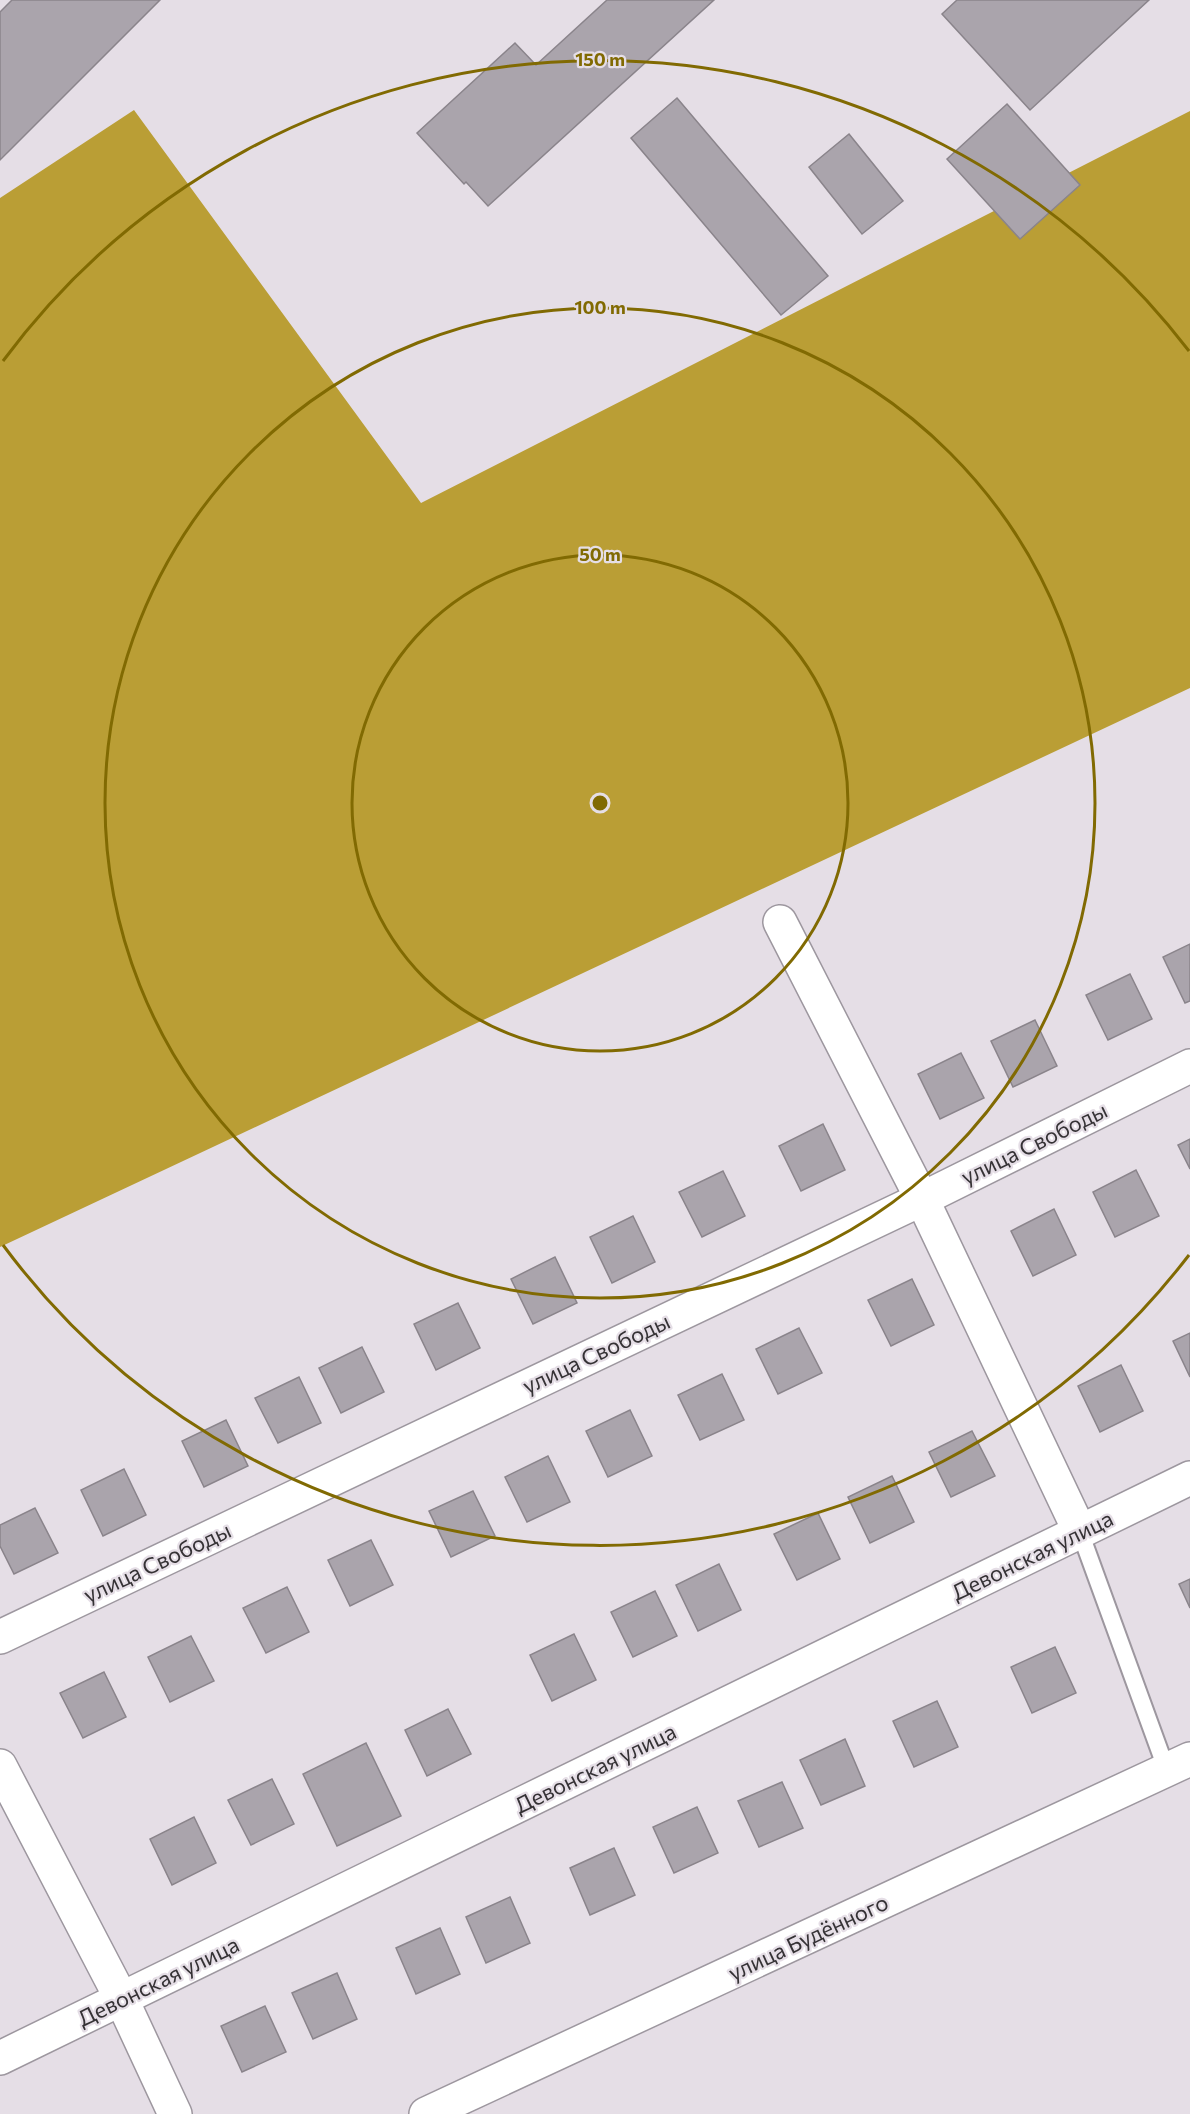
<svg xmlns="http://www.w3.org/2000/svg" width="1190" height="2114" viewBox="0 0 1190 2114" font-family="Commissioner,sans-serif">
  <style>
    .forest { fill: #ba9e35 }
    .building { fill: #aaa4ac; stroke: #8a848b; stroke-width: 1.5 }
    .lines { fill: none; stroke-linecap: round; stroke-linejoin: round }
    .service-casing { stroke: #9d979f; stroke-width: 20 }
    .minor-casing { stroke: #9d979f; stroke-width: 36 }
    .service { stroke: #fff; stroke-width: 16 }
    .minor { stroke: #fff; stroke-width: 33 }
    .ring { fill: none; stroke: #816a02; stroke-width: 3 }
    .labels { text-anchor: middle; dominant-baseline: central; stroke-width: 4.5; stroke-linejoin: round; paint-order: stroke }
    .street-label { font-size: 22px; fill: #353235; stroke: #e5dee6 }
    .centre { fill: #816a02; stroke: #e5dee6; stroke-width: 3 }
    .ring-label { font-size: 18px; text-anchor: middle; font-weight: bold; fill: #816a02; stroke: #e5dee6; stroke-width: 4.5; stroke-linejoin: round; paint-order: stroke }
  </style>
  <rect width="100%" height="100%" fill="#e5dee6"/>
  <polygon class="forest" points="134,110 421,503 1190,111 1190,688 0,1247 0,198"/>
  <g class="building">
    <polygon points="12,0 160,0 0,160 0,12"/>
    <polygon points="607,0 714,0 488,206 466,182 464,184 417,133 515,43 536,65"/>
    <polygon points="957,0 1149,0 1030,110 942,14"/>
    <polygon points="677,98 828,276 781,315 631,138"/>
    <polygon points="1007,104 1080,185 1020,239 947,159"/>
    <polygon points="849,134 903,201 862,234 809,167"/>
    <polygon points="1190,944 1190,1001 1185,1003 1163,957"/>
    <polygon points="1130,974 1152,1019 1108,1040 1086,995"/>
    <polygon points="1035,1020 1057,1066 1013,1087 991,1041"/>
    <polygon points="961,1053 984,1098 940,1119 918,1074"/>
    <polygon points="823,1124 845,1170 801,1191 779,1146"/>
    <polygon points="1190,1139 1190,1169 1178,1145"/>
    <polygon points="1136,1170 1159,1216 1115,1237 1093,1192"/>
    <polygon points="723,1171 745,1216 702,1237 679,1192"/>
    <polygon points="1054,1209 1076,1255 1033,1276 1011,1231"/>
    <polygon points="633,1216 655,1262 612,1283 590,1237"/>
    <polygon points="555,1257 577,1303 533,1324 511,1279"/>
    <polygon points="912,1279 934,1325 891,1346 868,1300"/>
    <polygon points="458,1303 480,1348 436,1370 414,1324"/>
    <polygon points="799,1328 822,1373 778,1394 756,1349"/>
    <polygon points="1190,1333 1190,1377 1173,1341"/>
    <polygon points="362,1347 384,1392 341,1413 319,1368"/>
    <polygon points="1121,1365 1143,1411 1100,1432 1078,1386"/>
    <polygon points="722,1374 744,1420 700,1440 678,1395"/>
    <polygon points="299,1377 321,1423 278,1443 255,1398"/>
    <polygon points="630,1410 652,1456 608,1477 586,1431"/>
    <polygon points="226,1420 248,1466 204,1487 182,1441"/>
    <polygon points="972,1431 995,1476 951,1497 929,1452"/>
    <polygon points="548,1456 570,1502 527,1522 505,1477"/>
    <polygon points="124,1469 146,1515 103,1536 81,1490"/>
    <polygon points="892,1476 914,1522 870,1543 848,1497"/>
    <polygon points="473,1491 495,1536 451,1557 429,1511"/>
    <polygon points="35,1508 58,1553 14,1574 0,1546 0,1525"/>
    <polygon points="818,1513 840,1559 797,1580 774,1534"/>
    <polygon points="371,1540 393,1585 350,1606 328,1560"/>
    <polygon points="719,1564 741,1610 698,1631 676,1585"/>
    <polygon points="1190,1579 1190,1608 1179,1584"/>
    <polygon points="287,1587 309,1632 266,1653 243,1608"/>
    <polygon points="655,1591 677,1636 633,1657 611,1612"/>
    <polygon points="574,1634 596,1680 552,1701 530,1655"/>
    <polygon points="191,1636 214,1681 170,1702 148,1657"/>
    <polygon points="1055,1647 1076,1693 1032,1713 1011,1667"/>
    <polygon points="104,1672 126,1717 83,1738 60,1693"/>
    <polygon points="937,1701 958,1747 914,1767 893,1721"/>
    <polygon points="448,1709 471,1754 427,1776 405,1730"/>
    <polygon points="845,1739 865,1786 821,1805 800,1760"/>
    <polygon points="366,1743 401,1816 337,1846 303,1774"/>
    <polygon points="272,1779 294,1824 251,1845 228,1800"/>
    <polygon points="782,1782 803,1828 759,1847 738,1801"/>
    <polygon points="697,1807 718,1853 674,1873 653,1827"/>
    <polygon points="194,1817 216,1863 172,1885 150,1839"/>
    <polygon points="614,1848 635,1895 590,1915 570,1868"/>
    <polygon points="510,1897 530,1943 486,1963 466,1917"/>
    <polygon points="440,1928 460,1974 416,1994 396,1948"/>
    <polygon points="337,1973 357,2019 313,2039 292,1993"/>
    <polygon points="265,2006 286,2052 242,2072 221,2026"/>
  </g>
  <g class="lines">
    <g class="service-casing">
      <polyline id="service" points="1080,1532 1167,1771"/>
    </g>
    <g class="minor-casing">
      <g id="minor">
        <polyline points="780,922 922,1199 1080,1532"/>
        <polyline points="0,1637 922,1199 1190,1066"/>
        <polyline points="0,1766 121,1998 175,2114"/>
        <polyline points="0,2058 1190,1478"/>
        <polyline points="426,2114 1190,1759"/>
      </g>
    </g>
    <use href="#service" class="service"/>
    <use href="#minor" class="minor"/>
  </g>
  <g class="ring">
    <circle cx="600" cy="803" r="248"/>
    <circle cx="600" cy="803" r="495"/>
    <path d="M1189 1255A743 743 0 0 1 3 1245M3 361A743 743 0 0 1 1189 351"/>
  </g>
  <g class="labels">
    <g class="street-label">
      <text transform="translate(1034 1143) rotate(-26)">улица Свободы</text>
      <text transform="translate(596 1353) rotate(-25)">улица Свободы</text>
      <text transform="translate(1032 1555) rotate(-26)">Девонская улица</text>
      <text transform="translate(157 1562) rotate(-25)">улица Свободы</text>
      <text transform="translate(595 1768) rotate(-26)">Девонская улица</text>
      <text transform="translate(808 1937) rotate(-25)">улица Будённого</text>
      <text transform="translate(158 1981) rotate(-26)">Девонская улица</text>
    </g>
  </g>
  <circle cx="600" cy="803" r="9" class="centre"/>
  <g class="ring-label">
    <text x="600" y="66">150 m</text>
    <text x="600" y="314">100 m</text>
    <text x="600" y="561">50 m</text>
  </g>
</svg>
